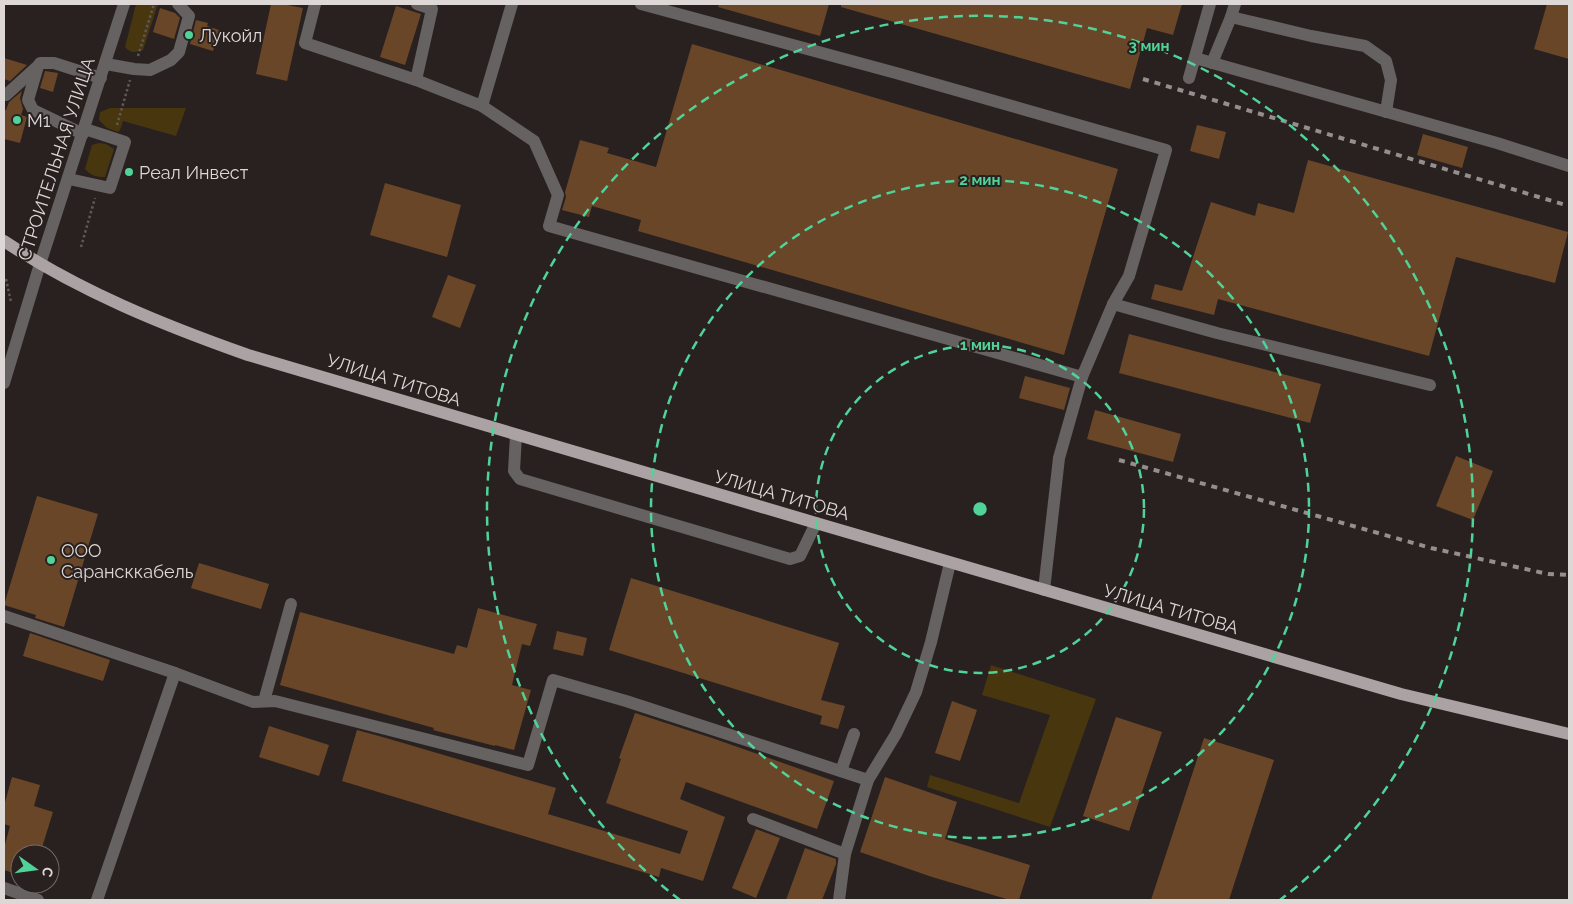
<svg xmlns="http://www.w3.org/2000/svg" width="1573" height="904" viewBox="0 0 1573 904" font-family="Raleway,sans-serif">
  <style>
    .green { fill: #48360f }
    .building { fill: #6a4628 }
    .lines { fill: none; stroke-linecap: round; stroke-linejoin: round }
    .path { stroke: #5f5857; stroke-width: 2.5; stroke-dasharray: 2.5 2.5; stroke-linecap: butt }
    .minor { stroke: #666262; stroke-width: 12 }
    .major { stroke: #aba2a3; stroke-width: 12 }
    .rail { stroke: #948e8c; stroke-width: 4; stroke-dasharray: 6 6; stroke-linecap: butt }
    .ring { fill: none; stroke: #50d398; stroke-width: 2.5; stroke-dasharray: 9 6 }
    .poi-dot { fill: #50d398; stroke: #28211f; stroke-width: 2 }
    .labels { text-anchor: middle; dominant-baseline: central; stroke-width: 4; stroke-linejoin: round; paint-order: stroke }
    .poi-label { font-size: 18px; fill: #ddd7d6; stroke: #28211f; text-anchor: start }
    .street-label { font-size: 18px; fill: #ddd7d6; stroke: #28211f }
    .centre { fill: #50d398; stroke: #28211f; stroke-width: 2.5 }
    .ring-label { font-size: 15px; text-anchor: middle; font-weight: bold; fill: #50d398; stroke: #28211f; stroke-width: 4; stroke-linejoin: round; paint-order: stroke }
  </style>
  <rect width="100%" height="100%" fill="#28211f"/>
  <g class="green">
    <path d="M 136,4 L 158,4 L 143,50 C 135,53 130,53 125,47 Z"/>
    <polygon points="110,108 186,108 176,136 123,121 120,130 118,132 107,128 99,120 100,112"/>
    <path d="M 99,143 L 106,144 L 114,149 L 105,177 C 96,177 91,176 85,169 L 92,145 Z"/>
    <polygon points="991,665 1096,699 1050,827 927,787 930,775 1019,803 1050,715 982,695"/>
  </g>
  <g class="building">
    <polygon points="271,4 282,4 303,8 287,81 256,74"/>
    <polygon points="719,4 829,4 820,36 718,7"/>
    <polygon points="841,4 1182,4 1173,35 1147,28 1130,89 841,7"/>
    <polygon points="1547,4 1569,4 1569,59 1534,49"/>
    <polygon points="396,6 421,14 405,65 380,57"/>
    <polygon points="160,8 175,13 180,18 174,39 153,32"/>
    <polygon points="196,20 208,23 207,26 219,30 213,51 190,44"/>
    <polygon points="692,44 1118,169 1064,355 638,231 641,220 592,206 589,217 562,210 566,197 565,192 580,140 609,148 607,153 656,167"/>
    <polygon points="4,58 27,65 10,81 4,79"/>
    <polygon points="45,71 58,73 53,92 40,88"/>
    <polygon points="22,91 20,98 23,109 21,115 27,117 20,143 4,139 4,110 6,110 9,102"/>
    <polygon points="1197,125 1226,132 1219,159 1190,151"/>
    <polygon points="1423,134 1468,147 1462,168 1417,155"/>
    <polygon points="1308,160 1568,232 1555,283 1456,257 1429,356 1218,299 1214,315 1151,299 1155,284 1182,291 1211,202 1255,216 1258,203 1294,213"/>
    <polygon points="385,183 461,205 447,257 370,235"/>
    <polygon points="448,275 476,285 460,328 432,317"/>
    <polygon points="1129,334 1321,384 1310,423 1119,373"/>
    <polygon points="1025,376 1070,388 1064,410 1019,398"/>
    <polygon points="1095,410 1181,434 1173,462 1087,439"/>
    <polygon points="1456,456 1493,471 1473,520 1436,506"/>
    <polygon points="37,496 98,514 64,627 35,618 36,615 4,605"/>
    <polygon points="199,563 269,584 261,609 191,588"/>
    <polygon points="631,578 839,643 821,700 845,706 838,729 820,724 822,716 609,650"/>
    <polygon points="478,608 537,624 530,646 522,644 512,685 531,690 514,750 495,745 495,746 433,730 434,728 280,685 300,612 454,654 457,645 467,648"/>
    <polygon points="557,631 587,638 583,656 553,649"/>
    <polygon points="30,633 110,660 103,681 23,656"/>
    <polygon points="952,701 977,710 960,761 935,753"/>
    <polygon points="635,713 712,738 834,781 817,829 686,782 680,799 725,817 703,881 661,868 659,877 342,781 357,730 386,738 556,788 548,814 680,854 688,831 606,803 621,759 619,758"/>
    <polygon points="1116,717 1162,732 1129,831 1083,816"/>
    <polygon points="269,726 329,745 319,776 259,757"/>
    <polygon points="1204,738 1274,760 1229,900 1151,900"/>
    <polygon points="12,777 40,785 34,806 53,812 40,854 20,854 20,875 4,870 4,848 10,826 4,824 4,806"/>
    <polygon points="885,777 957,802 945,839 1030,865 1019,900 1010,900 932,877 860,852"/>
    <polygon points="756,829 780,838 756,898 732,888"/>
    <polygon points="805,848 836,859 836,864 822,900 786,900"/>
  </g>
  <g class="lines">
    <g class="path">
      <polyline points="138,56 154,4"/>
      <polyline points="117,125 130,80"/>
      <polyline points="81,247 95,198"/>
      <polyline points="6,279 11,302"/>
    </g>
    <g class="minor">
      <polyline points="315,4 305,43 416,80 482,106"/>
      <polyline points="512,4 482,106 534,141 558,195 549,226 1082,377 1113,304 1129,276 1166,150 896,73 641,4"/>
      <polyline points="1231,17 1235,4"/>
      <polyline points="1195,58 1497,143 1569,166"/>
      <polyline points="1212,63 1231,17 1311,36 1365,46 1386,61 1391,80 1386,112"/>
      <polyline points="106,64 134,69 150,70 171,60 179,52 189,16 178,4"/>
      <polyline points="1189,78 1210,4"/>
      <polyline points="416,80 432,9 417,4"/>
      <polyline points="4,95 6,95 38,66"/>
      <polyline points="83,134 33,110 28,100 38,66 40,63 54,63 101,78"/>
      <polyline points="69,179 110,188 125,142 85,129"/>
      <polyline points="1113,304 1217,333 1430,385"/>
      <polyline points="4,383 40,264 124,4"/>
      <polyline points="516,435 514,471 520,479 790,559 800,556 816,523"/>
      <polyline points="1044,590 1059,458 1082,377"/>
      <polyline points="4,616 175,673 97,900"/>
      <polyline points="175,673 253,702 275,701 528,765 553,680 626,701 868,780 845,854 839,900"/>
      <polyline points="264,701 291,604"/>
      <polyline points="841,771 854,734"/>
      <polyline points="868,780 896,734 916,692 931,642 950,563"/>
      <polyline points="753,819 845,854"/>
      <polyline points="4,888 38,900"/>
    </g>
    <path class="major" d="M 4,241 C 79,291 163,325 248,355 L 816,523 L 1401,694 L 1569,734"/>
    <g class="rail">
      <polyline points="1143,79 1569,206"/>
      <polyline points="1119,460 1431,548 1548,574 1569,575"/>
    </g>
  </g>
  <g class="ring">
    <circle cx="980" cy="509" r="164"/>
    <circle cx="980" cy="509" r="329"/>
    <path d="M680 900A493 493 0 1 1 1280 900"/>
  </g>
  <g class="poi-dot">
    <circle cx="189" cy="35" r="5"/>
    <circle cx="17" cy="120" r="5"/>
    <circle cx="129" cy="172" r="5"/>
    <circle cx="51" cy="560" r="5"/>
  </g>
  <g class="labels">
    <g class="poi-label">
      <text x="199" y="35">Лукойл</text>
      <text x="27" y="120">М1</text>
      <text x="139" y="172">Реал Инвест</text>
      <text x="61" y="550">ООО<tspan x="61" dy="21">Сарансккабель</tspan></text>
    </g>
    <g class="street-label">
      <text transform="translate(56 159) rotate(-72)">СТРОИТЕЛЬНАЯ УЛИЦА</text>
      <text transform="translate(394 380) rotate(17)">УЛИЦА ТИТОВА</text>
      <text transform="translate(782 495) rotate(16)">УЛИЦА ТИТОВА</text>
      <text transform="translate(1171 609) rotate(16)">УЛИЦА ТИТОВА</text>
    </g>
  </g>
  <circle cx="980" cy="509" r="8" class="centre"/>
  <g class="ring-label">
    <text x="1149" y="51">3 мин</text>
    <text x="980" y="185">2 мин</text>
    <text x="980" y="350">1 мин</text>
  </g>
  <rect width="1573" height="904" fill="none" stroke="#ddd7d6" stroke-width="10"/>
  <g transform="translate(35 869) rotate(104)"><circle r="24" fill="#28211f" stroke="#706a68"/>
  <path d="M0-4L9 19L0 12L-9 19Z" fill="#50d398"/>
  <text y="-8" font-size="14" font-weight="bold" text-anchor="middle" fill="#ddd7d6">С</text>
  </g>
</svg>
